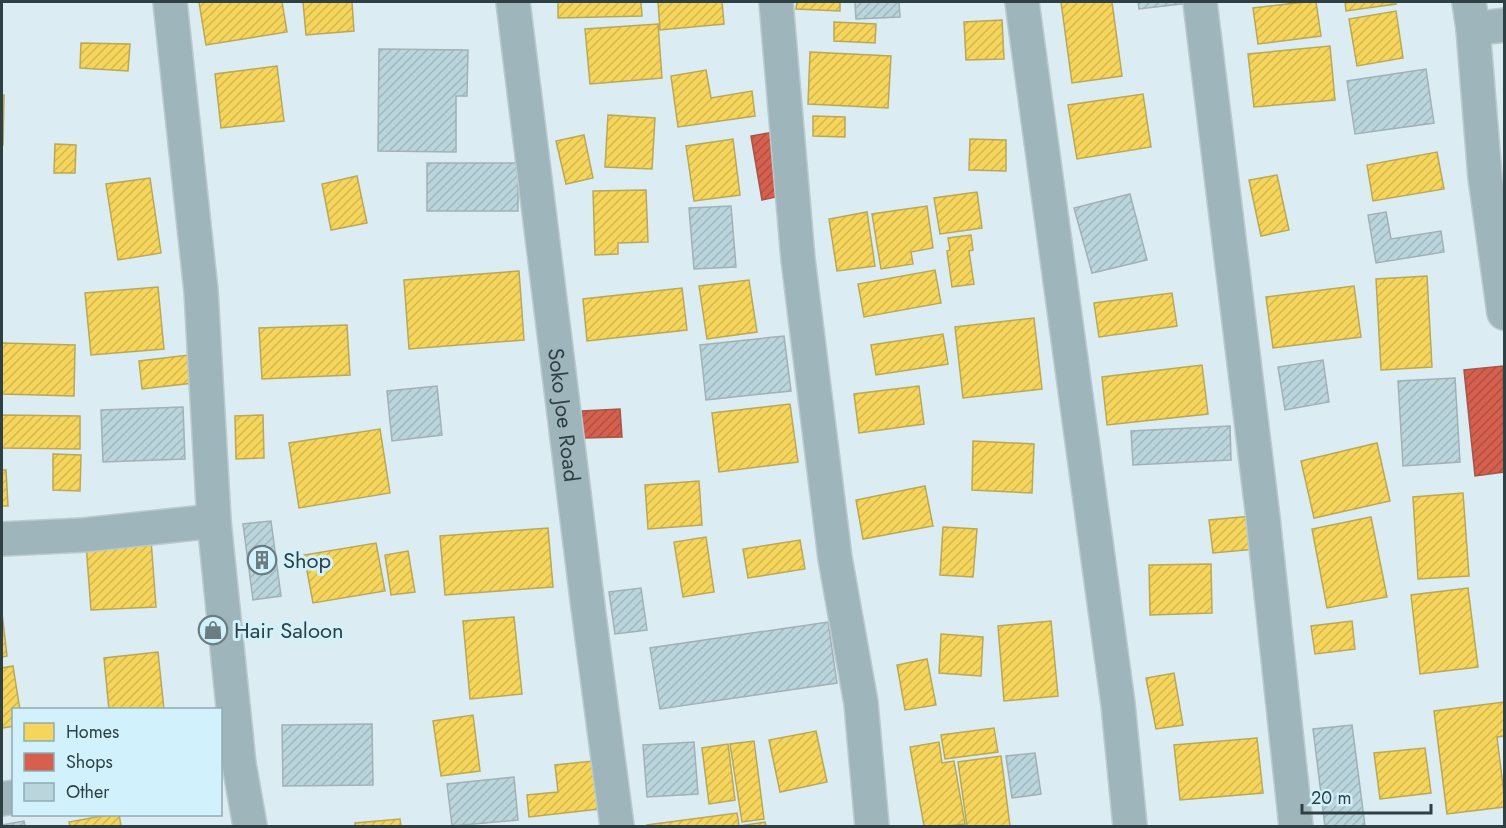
<svg xmlns="http://www.w3.org/2000/svg" width="1506" height="828" viewBox="0 0 1506 828" font-family="Jost,sans-serif">
  <style>
    .homes { fill: url(#homes-hatch); stroke: #baa855; stroke-width: 1.5 }
    .shops { fill: url(#shops-hatch); stroke: #a4564b; stroke-width: 1.5 }
    .building { fill: url(#building-hatch); stroke: #a1b1b6; stroke-width: 1.5 }
    .lines { fill: none; stroke-linecap: round; stroke-linejoin: round }
    .street-casing { stroke: #bacace; stroke-width: 36 }
    .street { stroke: #9fb5bc; stroke-width: 33 }
    .labels { text-anchor: middle; dominant-baseline: central; stroke-width: 6; stroke-linejoin: round; paint-order: stroke }
    .street-label { font-size: 22px; fill: #2f4045; stroke: #d1f2fc }
    .poi-label { font-size: 22px; fill: #2f4045; stroke: #d1f2fc; text-anchor: start }
  </style>
  <defs>
    <pattern id="homes-hatch" width="6" height="6" patternUnits="userSpaceOnUse" patternTransform="scale(1.5)"><rect width="6" height="6" fill="#f6d55c"/><path d="M-1 1l2-2M0 6l6-6M5 7l2-2" fill="none" stroke="#d3b851"/></pattern>
    <pattern id="shops-hatch" width="6" height="6" patternUnits="userSpaceOnUse" patternTransform="scale(1.5)"><rect width="6" height="6" fill="#d6604d"/><path d="M-1 1l2-2M0 6l6-6M5 7l2-2" fill="none" stroke="#ae5142"/></pattern>
    <pattern id="building-hatch" width="6" height="6" patternUnits="userSpaceOnUse" patternTransform="scale(1.5)"><rect width="6" height="6" fill="#bad5dc"/><path d="M-1 1l2-2M0 6l6-6M5 7l2-2" fill="none" stroke="#a0b8be"/></pattern>
  </defs>
  <rect width="100%" height="100%" fill="#dbedf2"/>
  <g class="homes">
    <polygon points="199,2 282,2 287,32 206,45"/>
    <polygon points="303,2 352,2 354,31 306,35"/>
    <polygon points="558,2 641,2 642,16 558,18"/>
    <polygon points="658,2 722,2 724,24 660,30"/>
    <polygon points="797,2 840,2 840,11 796,9"/>
    <polygon points="1061,2 1112,2 1122,76 1072,83"/>
    <polygon points="1305,2 1316,2 1321,36 1258,44 1253,8"/>
    <polygon points="1345,2 1396,2 1396,4 1346,11"/>
    <polygon points="1396,11 1403,58 1357,66 1349,19"/>
    <polygon points="1002,20 1004,59 966,60 964,22"/>
    <polygon points="834,22 876,24 875,43 834,41"/>
    <polygon points="658,24 662,78 590,84 585,29"/>
    <polygon points="81,43 130,44 128,71 80,68"/>
    <polygon points="1330,46 1335,100 1254,107 1248,54"/>
    <polygon points="810,52 891,56 888,108 808,104"/>
    <polygon points="277,66 284,121 221,128 215,74"/>
    <polygon points="706,70 711,98 752,91 755,116 678,127 671,76"/>
    <polygon points="1143,94 1151,147 1077,159 1068,105"/>
    <polygon points="2,95 4,95 3,145 2,145"/>
    <polygon points="608,115 655,118 652,169 605,167"/>
    <polygon points="813,116 845,117 845,137 813,136"/>
    <polygon points="584,135 593,178 566,184 556,141"/>
    <polygon points="733,139 740,195 694,201 686,146"/>
    <polygon points="970,139 1006,140 1006,171 969,170"/>
    <polygon points="55,144 76,145 75,173 54,173"/>
    <polygon points="1437,152 1444,189 1373,201 1367,165"/>
    <polygon points="1277,175 1289,230 1261,236 1249,180"/>
    <polygon points="357,176 367,223 331,230 322,184"/>
    <polygon points="150,178 161,253 118,260 106,184"/>
    <polygon points="646,190 648,242 618,243 618,254 595,255 593,191"/>
    <polygon points="977,192 982,228 940,234 934,198"/>
    <polygon points="927,206 933,248 911,252 913,264 881,269 872,214"/>
    <polygon points="867,212 875,266 837,271 829,219"/>
    <polygon points="971,235 973,250 969,251 974,284 952,287 947,251 950,250 948,238"/>
    <polygon points="935,270 941,303 864,317 858,284"/>
    <polygon points="519,271 524,340 409,349 404,280"/>
    <polygon points="1427,276 1432,367 1381,370 1376,279"/>
    <polygon points="749,280 757,332 707,339 699,286"/>
    <polygon points="1354,286 1361,337 1273,348 1266,297"/>
    <polygon points="158,287 164,349 91,355 85,293"/>
    <polygon points="682,288 687,330 587,341 583,299"/>
    <polygon points="1172,293 1177,326 1099,337 1094,303"/>
    <polygon points="1034,318 1042,389 963,398 955,327"/>
    <polygon points="347,325 350,375 262,379 259,328"/>
    <polygon points="943,334 948,364 876,375 871,345"/>
    <polygon points="2,343 75,345 74,396 2,394"/>
    <polygon points="189,355 193,383 142,389 139,361"/>
    <polygon points="1202,365 1208,414 1107,425 1102,377"/>
    <polygon points="919,386 924,424 859,433 854,394"/>
    <polygon points="790,404 798,462 719,472 712,413"/>
    <polygon points="2,415 80,416 80,449 2,448"/>
    <polygon points="263,415 264,458 236,459 235,416"/>
    <polygon points="380,429 390,493 299,508 289,443"/>
    <polygon points="973,441 1034,444 1032,493 972,490"/>
    <polygon points="1377,443 1390,501 1314,518 1301,461"/>
    <polygon points="53,454 81,455 80,491 53,490"/>
    <polygon points="2,470 6,470 8,506 2,506"/>
    <polygon points="699,481 702,525 648,529 645,485"/>
    <polygon points="925,486 933,526 863,539 856,500"/>
    <polygon points="1463,493 1469,576 1418,579 1413,497"/>
    <polygon points="1252,516 1256,549 1213,553 1209,520"/>
    <polygon points="1371,517 1387,597 1327,608 1312,529"/>
    <polygon points="943,527 977,529 973,577 940,575"/>
    <polygon points="548,528 553,587 445,595 440,536"/>
    <polygon points="706,537 714,592 683,597 674,542"/>
    <polygon points="151,540 156,607 91,610 86,544"/>
    <polygon points="800,540 805,569 748,578 743,549"/>
    <polygon points="376,543 385,591 313,603 304,555"/>
    <polygon points="408,551 415,592 391,595 385,555"/>
    <polygon points="1211,564 1212,613 1150,615 1149,565"/>
    <polygon points="1468,588 1478,667 1420,674 1411,595"/>
    <polygon points="2,613 7,656 2,657"/>
    <polygon points="514,617 522,694 470,699 463,621"/>
    <polygon points="1051,621 1058,696 1004,701 998,626"/>
    <polygon points="1352,621 1355,649 1315,654 1311,626"/>
    <polygon points="941,634 983,637 981,676 939,673"/>
    <polygon points="158,652 164,710 109,710 104,658"/>
    <polygon points="927,659 936,705 905,710 897,665"/>
    <polygon points="13,666 20,710 14,710 14,726 2,728 2,668"/>
    <polygon points="1174,673 1183,725 1156,729 1146,678"/>
    <polygon points="1504,702 1504,736 1497,737 1504,794 1504,807 1447,814 1434,711"/>
    <polygon points="473,715 480,771 441,776 433,721"/>
    <polygon points="994,728 998,752 945,759 941,735"/>
    <polygon points="816,731 827,782 780,792 769,740"/>
    <polygon points="1257,738 1263,793 1180,800 1174,745"/>
    <polygon points="754,741 764,819 742,822 730,744"/>
    <polygon points="939,742 942,763 954,761 965,824 948,826 924,826 910,747"/>
    <polygon points="728,744 735,800 709,804 702,748"/>
    <polygon points="1425,748 1431,793 1380,799 1374,753"/>
    <polygon points="1001,756 1010,826 967,826 958,762"/>
    <polygon points="593,761 599,809 529,817 527,795 558,792 555,765"/>
    <polygon points="737,813 739,826 765,822 766,826 647,826 647,825"/>
    <polygon points="113,814 119,814 121,826 70,826 69,822"/>
    <polygon points="400,819 401,826 355,826 355,823"/>
  </g>
  <g class="shops">
    <polygon points="774,132 785,195 762,200 751,136"/>
    <polygon points="1503,366 1504,472 1475,476 1464,370"/>
    <polygon points="620,409 622,437 583,438 582,411"/>
  </g>
  <g class="building">
    <polygon points="855,2 899,2 900,17 856,19"/>
    <polygon points="1138,2 1189,2 1189,3 1139,9"/>
    <polygon points="379,49 468,50 467,96 456,96 456,152 378,151"/>
    <polygon points="1426,69 1434,123 1355,134 1347,81"/>
    <rect x="427" y="163" width="91" height="48"/>
    <polygon points="1130,194 1147,260 1092,273 1074,208"/>
    <polygon points="731,206 736,267 694,269 689,208"/>
    <polygon points="1386,212 1391,239 1441,231 1444,252 1376,263 1368,215"/>
    <polygon points="784,336 791,391 706,400 700,345"/>
    <polygon points="1323,360 1329,402 1285,410 1278,367"/>
    <polygon points="1455,378 1460,462 1403,466 1398,381"/>
    <polygon points="437,386 442,435 392,441 387,391"/>
    <polygon points="183,407 185,459 103,462 101,410"/>
    <polygon points="1230,426 1231,460 1133,465 1131,431"/>
    <polygon points="271,521 281,596 253,600 243,524"/>
    <polygon points="641,588 647,630 615,634 609,592"/>
    <polygon points="828,622 837,683 660,709 650,648"/>
    <polygon points="372,724 373,785 283,786 282,725"/>
    <polygon points="1352,725 1365,826 1325,826 1313,729"/>
    <polygon points="694,742 698,794 647,797 643,745"/>
    <polygon points="1035,753 1041,794 1012,798 1006,756"/>
    <polygon points="514,777 518,820 452,826 447,784"/>
    <polygon points="24,821 25,826 2,826 2,825"/>
  </g>
  <g class="lines">
    <g class="street-casing">
      <g id="street">
        <polyline points="170,2 201,291 214,521 239,764 250,826"/>
        <path id="s1" d="M 513,2 L 589,615 L 617,826"/>
        <polyline points="776,2 798,259 835,558 861,703 872,826"/>
        <polyline points="1022,2 1118,704 1130,826"/>
        <polyline points="1200,2 1263,518 1296,826"/>
        <polyline points="1469,2 1473,29 1485,177 1504,313"/>
        <polyline points="1473,29 1504,25"/>
        <polyline points="2,539 84,535 214,521"/>
        <polyline points="2,799 14,797"/>
      </g>
    </g>
    <use href="#street" class="street"/>
  </g>
  <defs>
    <g id="building-ring" transform="scale(1.5)"><circle r="9.5" fill="#d1f2fc" stroke="#6b7d82" stroke-width="1.5"/><path d="M-4-6H4V6H1V3H-1V6H-4ZM-2.5-4.3h1.7v1.8h-1.7ZM.8-4.3h1.7v1.8H.8ZM-2.5-1h1.7V.8h-1.7ZM.8-1h1.7V.8H.8Z" fill="#6b7d82"/></g>
    <g id="shop-ring" transform="scale(1.5)"><circle r="9.5" fill="#d1f2fc" stroke="#6b7d82" stroke-width="1.5"/><path d="M-5-2.5h2.3a2.7 3.5 0 0 1 5.4 0H5L5.5 6h-11ZM-1.5-2.5h3a1.5 2.3 0 0 0-3 0Z" fill="#6b7d82"/></g>
  </defs>
  <g fill-rule="evenodd">
    <use href="#building-ring" x="262" y="560"/>
    <use href="#shop-ring" x="213" y="630"/>
  </g>
  <g class="labels">
    <g class="street-label">
      <text stroke="none"><textPath href="#s1" startOffset="416">Soko Joe Road</textPath></text>
    </g>
    <g class="poi-label">
      <text x="283" y="560">Shop</text>
      <text x="234" y="630">Hair Saloon</text>
    </g>
  </g>
  <rect width="1506" height="828" fill="none" stroke="#2f4045" stroke-width="6"/>
  <rect x="12" y="708" width="210" height="108" fill="#d1f2fc" stroke="#90abb3" stroke-width="1.5"/>
  <rect x="24" y="723" width="30" height="18" fill="#f6d55c" stroke="#90abb3" stroke-width="1.5"/>
  <text x="66" y="738" font-size="18" fill="#2f4045">Homes</text>
  <rect x="24" y="753" width="30" height="18" fill="#d6604d" stroke="#90abb3" stroke-width="1.5"/>
  <text x="66" y="768" font-size="18" fill="#2f4045">Shops</text>
  <rect x="24" y="783" width="30" height="18" fill="#bad5dc" stroke="#90abb3" stroke-width="1.5"/>
  <text x="66" y="798" font-size="18" fill="#2f4045">Other</text>
  <path d="M1302 804v9h129v-9" fill="none" stroke="#2f4045" stroke-width="3"/>
  <text x="1311" y="804" font-size="18" fill="#2f4045" stroke="#d1f2fc" stroke-width="4.5" paint-order="stroke">20 m</text>
</svg>
